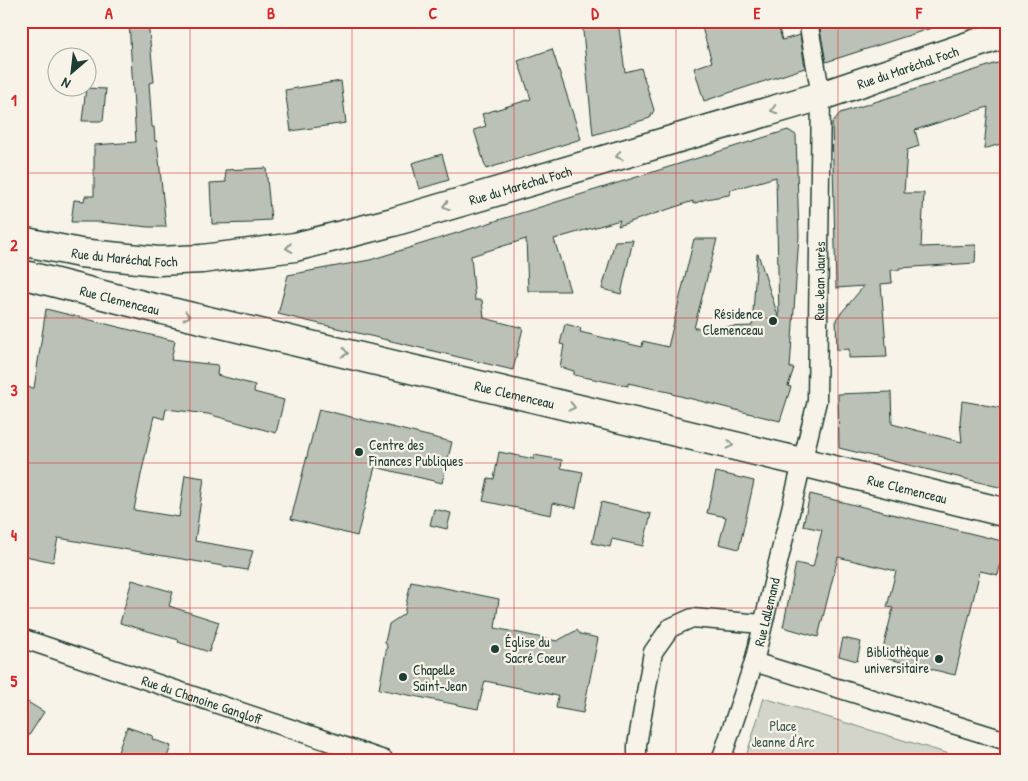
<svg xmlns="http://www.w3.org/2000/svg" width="1028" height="781" viewBox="0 0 1028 781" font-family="'Patrick Hand',sans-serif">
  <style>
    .green { fill: #d3d5ca; stroke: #79897f }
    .building { fill: #bbc1b6; stroke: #1f3d34 }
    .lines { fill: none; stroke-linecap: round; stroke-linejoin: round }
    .street-casing { stroke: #1f3d34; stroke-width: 21 }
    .primary-casing { stroke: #1f3d34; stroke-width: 31 }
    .street { stroke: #f7f3e8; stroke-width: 18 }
    .primary { stroke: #f7f3e8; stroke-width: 28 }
    .oneway { stroke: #8b988e }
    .grid { fill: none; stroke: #d62828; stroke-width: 1; stroke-opacity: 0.55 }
    .poi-dot { fill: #1f3d34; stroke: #f7f3e8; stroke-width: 2 }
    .labels { text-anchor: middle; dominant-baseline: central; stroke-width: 4.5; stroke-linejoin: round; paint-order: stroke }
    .street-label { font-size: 14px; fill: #1f3d34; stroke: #f7f3e8 }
    .poi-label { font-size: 14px; fill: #1f3d34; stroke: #f7f3e8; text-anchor: start }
    .park-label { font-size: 14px; fill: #435b52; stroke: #f7f3e8 }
    .neatline { fill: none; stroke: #d62828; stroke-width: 2 }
    .grid-label { font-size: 16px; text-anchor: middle; font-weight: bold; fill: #d62828 }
  </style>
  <rect width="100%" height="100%" fill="#f7f3e8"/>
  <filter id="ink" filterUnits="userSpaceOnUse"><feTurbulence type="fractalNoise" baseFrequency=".02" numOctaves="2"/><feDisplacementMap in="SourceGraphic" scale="10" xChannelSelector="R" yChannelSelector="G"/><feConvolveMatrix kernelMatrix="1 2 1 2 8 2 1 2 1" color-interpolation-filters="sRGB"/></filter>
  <g filter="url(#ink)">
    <polygon class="green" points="764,698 969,760 745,760"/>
    <g class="building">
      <polygon points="129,21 148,21 154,82 149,83 152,127 154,127 155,141 157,141 166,227 149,227 99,222 71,222 74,200 84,201 85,196 94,196 94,145 136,142"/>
      <polygon points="582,21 618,21 625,72 641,68 654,110 650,118 593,135"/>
      <polygon points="710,21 777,21 782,40 800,35 805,68 704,101 694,68 712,62 701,24"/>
      <polygon points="829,21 941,21 941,25 826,62 819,24"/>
      <polygon points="552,49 581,139 486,169 474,130 486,126 482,114 531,99 518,61"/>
      <polygon points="1007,60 1007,142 984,149 988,107 915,130 919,146 907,150 904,193 924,193 921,247 976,245 975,263 899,268 899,270 891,270 892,283 881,284 887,357 849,358 849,349 837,350 836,319 864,286 836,288 832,123 840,113"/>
      <polygon points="341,81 346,123 291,131 285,90"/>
      <polygon points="86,88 106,89 103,121 82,121"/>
      <polygon points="788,130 796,135 799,236 790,368 794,368 788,386 791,387 780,421 672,394 673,393 628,383 628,386 574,375 574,371 560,367 564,345 560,344 565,324 581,328 580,332 642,347 643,341 668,347 694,239 717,239 694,328 752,326 757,254 758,254 779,319 776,177 731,190 729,195 706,199 693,204 693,201 618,226 620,220 554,239 570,291 528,291 526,239 471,256 475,300 482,300 484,318 523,328 513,370 278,314 288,275 370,260"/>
      <polygon points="442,154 449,180 419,189 412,163"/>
      <polygon points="266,168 271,220 252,221 253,223 212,224 210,183 226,182 225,170"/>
      <polygon points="633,240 621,294 602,289 615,241"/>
      <polygon points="46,309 175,341 171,360 218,365 217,375 255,385 254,392 284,400 276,433 208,414 166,409 164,419 154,416 141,475 134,510 179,517 185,475 204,478 195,541 253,551 247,570 58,538 53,562 21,555 21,387 34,388"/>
      <polygon points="891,392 892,424 962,442 960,422 962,401 1007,409 1007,489 839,448 838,394"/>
      <polygon points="319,409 452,442 442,483 375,467 357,536 291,519"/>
      <polygon points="499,452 534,459 534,455 562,460 561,468 583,472 576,508 553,503 551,515 483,501 488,478 494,479"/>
      <polygon points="716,472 754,481 739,549 719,544 726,517 707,513"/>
      <polygon points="810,494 1006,542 998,575 980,571 955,675 881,657 893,608 887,607 896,571 838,557 818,637 783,627 796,563 813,567 822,530 803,526"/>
      <polygon points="601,502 651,514 643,546 612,539 610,547 592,543"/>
      <polygon points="434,509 451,513 447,529 430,525"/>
      <polygon points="132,580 173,592 169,606 219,622 209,652 178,642 179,640 120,623"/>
      <polygon points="411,581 499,599 495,628 557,641 577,630 580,634 598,638 583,713 556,708 558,696 485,681 478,709 379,689 387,646 385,642 389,624 404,614"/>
      <polygon points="843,638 861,642 857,661 839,656"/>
      <polygon points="21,698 44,712 21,748"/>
      <polygon points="127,727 153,736 152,739 171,746 166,760 115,760"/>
    </g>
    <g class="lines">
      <g class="street-casing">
        <g id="street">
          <path id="s1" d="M 21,638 L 384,760"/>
          <polyline points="754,662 1007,741"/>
          <polyline points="637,760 637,745 653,652 670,628 692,618 762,624"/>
          <path id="s2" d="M 721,760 L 754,662 L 817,401 L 821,96 L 808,21"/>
        </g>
      </g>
      <g class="primary-casing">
        <g id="primary">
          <path id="s3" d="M 21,241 L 80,253 L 158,261 L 202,259 L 295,247 L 393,222 L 821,96 L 1007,33"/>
          <path id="s4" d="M 21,274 L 146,306 L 802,462 L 1007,513"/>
        </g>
      </g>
      <use href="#street" class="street"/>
      <use href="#primary" class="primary"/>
    </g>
    <defs><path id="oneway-chevron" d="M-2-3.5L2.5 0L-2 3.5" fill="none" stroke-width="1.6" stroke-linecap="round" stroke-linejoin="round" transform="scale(1.25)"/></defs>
    <g class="oneway">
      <use href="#oneway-chevron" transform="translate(774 110) rotate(164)"/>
      <use href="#oneway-chevron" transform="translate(619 156) rotate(164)"/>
      <use href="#oneway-chevron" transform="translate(446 206) rotate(164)"/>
      <use href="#oneway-chevron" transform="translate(289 248) rotate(171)"/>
      <use href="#oneway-chevron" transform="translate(187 316) rotate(13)"/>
      <use href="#oneway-chevron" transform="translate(345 353) rotate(13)"/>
      <use href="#oneway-chevron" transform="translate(572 407) rotate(13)"/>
      <use href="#oneway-chevron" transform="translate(730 445) rotate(13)"/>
    </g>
  </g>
  <path class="grid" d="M 190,21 L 190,760M 352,21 L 352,760M 514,21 L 514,760M 676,21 L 676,760M 838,21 L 838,760M 21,173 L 1007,173M 21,318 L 1007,318M 21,463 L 1007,463M 21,608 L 1007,608"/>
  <g class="poi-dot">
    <circle cx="773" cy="321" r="5"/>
    <circle cx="359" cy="452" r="5"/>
    <circle cx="495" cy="649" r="5"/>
    <circle cx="939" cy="659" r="5"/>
    <circle cx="403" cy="677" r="5"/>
  </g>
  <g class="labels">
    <g class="street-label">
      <text stroke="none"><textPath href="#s3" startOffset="915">Rue du Maréchal Foch</textPath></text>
      <text stroke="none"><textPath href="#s3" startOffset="510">Rue du Maréchal Foch</textPath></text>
      <text stroke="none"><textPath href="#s3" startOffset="105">Rue du Maréchal Foch</textPath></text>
      <text stroke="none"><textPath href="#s2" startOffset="492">Rue Jean Jaurès</textPath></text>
      <text stroke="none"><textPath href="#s4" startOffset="102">Rue Clemenceau</textPath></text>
      <text stroke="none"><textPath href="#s4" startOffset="508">Rue Clemenceau</textPath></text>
      <text stroke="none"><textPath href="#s4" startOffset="912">Rue Clemenceau</textPath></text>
      <text stroke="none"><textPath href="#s2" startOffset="155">Rue Lallemand</textPath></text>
      <text stroke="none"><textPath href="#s1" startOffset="191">Rue du Chanoine Gangloff</textPath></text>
    </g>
    <g class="poi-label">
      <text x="763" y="313" text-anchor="end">Résidence<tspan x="763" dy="16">Clemenceau</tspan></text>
      <text x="369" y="444">Centre des<tspan x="369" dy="16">Finances Publiques</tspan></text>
      <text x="505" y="641">Église du<tspan x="505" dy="16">Sacré Coeur</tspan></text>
      <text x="929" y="651" text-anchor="end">Bibliothèque<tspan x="929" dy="16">universitaire</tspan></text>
      <text x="413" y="669">Chapelle<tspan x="413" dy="16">Saint-Jean</tspan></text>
    </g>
    <g class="park-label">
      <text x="783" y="725">Place<tspan x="783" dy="16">Jeanne d'Arc</tspan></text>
    </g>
  </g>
  <rect width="1028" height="781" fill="none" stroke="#f7f3e8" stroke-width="55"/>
  <g transform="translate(72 72) rotate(208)"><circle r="24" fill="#f7f3e8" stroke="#a1aaa0"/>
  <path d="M0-4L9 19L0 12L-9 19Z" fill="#1f3d34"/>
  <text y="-8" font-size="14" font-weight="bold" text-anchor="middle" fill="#1f3d34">N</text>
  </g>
  <rect x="28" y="28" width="972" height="726" class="neatline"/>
  <g class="grid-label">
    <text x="109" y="19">A</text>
    <text x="271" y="19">B</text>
    <text x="433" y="19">C</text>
    <text x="595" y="19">D</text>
    <text x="757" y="19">E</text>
    <text x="919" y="19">F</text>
    <text x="14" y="106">1</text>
    <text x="14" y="251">2</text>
    <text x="14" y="396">3</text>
    <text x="14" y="541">4</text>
    <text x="14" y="687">5</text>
  </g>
</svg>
